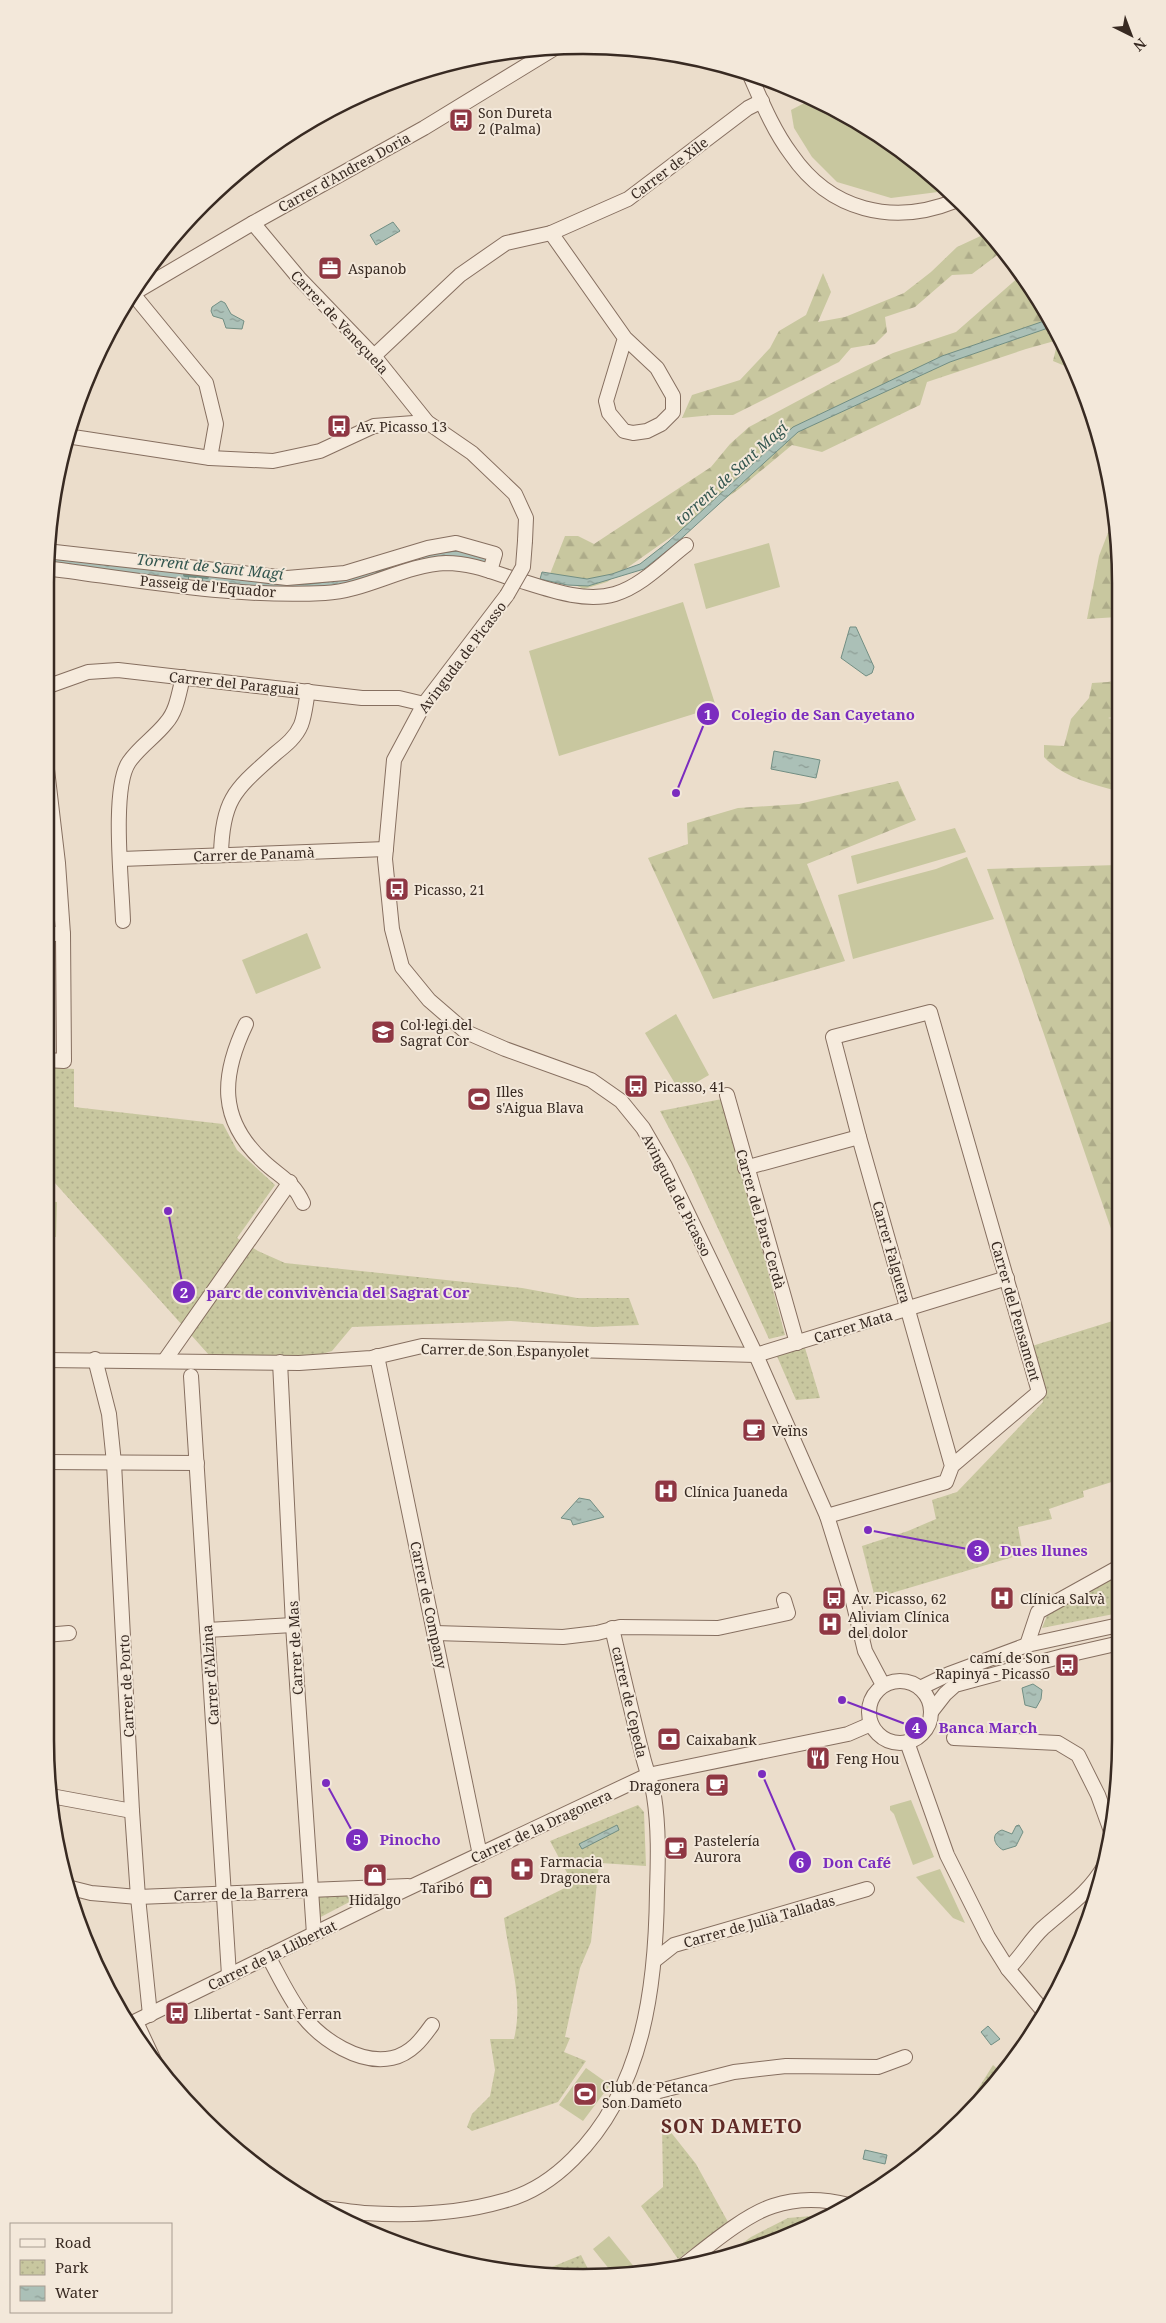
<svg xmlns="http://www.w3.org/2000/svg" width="1166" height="2323" viewBox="0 0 1166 2323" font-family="'Noto Serif',serif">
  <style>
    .grass { fill: #c8c79f }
    .forest { fill: url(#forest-firs) }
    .park { fill: url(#park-dots) }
    .water { fill: url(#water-ripples); stroke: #728e83 }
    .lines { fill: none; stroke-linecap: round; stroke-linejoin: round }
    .stream { stroke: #728e83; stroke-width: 4 }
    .minor-casing { stroke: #866f60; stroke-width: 16 }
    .minor { stroke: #f6ebdd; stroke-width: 14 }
    .minor-bridge-casing { stroke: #866f60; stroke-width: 16; stroke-linecap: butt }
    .minor-bridge { stroke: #f6ebdd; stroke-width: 14 }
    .labels { text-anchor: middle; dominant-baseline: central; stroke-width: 4; stroke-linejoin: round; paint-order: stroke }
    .poi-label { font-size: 14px; fill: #382a22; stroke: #f3e8da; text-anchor: start }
    .street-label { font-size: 14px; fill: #382a22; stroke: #f3e8da }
    .water-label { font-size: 15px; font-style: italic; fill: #33564f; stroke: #f3e8da }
    .district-label { font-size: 19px; font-weight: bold; letter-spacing: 1px; fill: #602a26; stroke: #f3e8da }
    .rim { fill: none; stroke: #382a22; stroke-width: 2.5 }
    .leader { fill: none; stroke: #7b2cbf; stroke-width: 2 }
    .callout-dot { fill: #7b2cbf; stroke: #f3e8da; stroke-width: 2 }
    .mark-label { font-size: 15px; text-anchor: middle; font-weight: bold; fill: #fff }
    .callout-label { font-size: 15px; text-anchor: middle; font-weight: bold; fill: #7b2cbf; stroke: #f3e8da; stroke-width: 4; stroke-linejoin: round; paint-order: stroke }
  </style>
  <defs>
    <pattern id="forest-firs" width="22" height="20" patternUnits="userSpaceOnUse" patternTransform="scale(1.25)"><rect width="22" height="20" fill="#c8c79f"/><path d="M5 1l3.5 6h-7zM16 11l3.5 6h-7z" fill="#adab89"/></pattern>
    <pattern id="park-dots" width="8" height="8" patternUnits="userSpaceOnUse" patternTransform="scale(1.25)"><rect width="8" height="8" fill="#c8c79f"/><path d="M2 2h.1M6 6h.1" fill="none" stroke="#adab89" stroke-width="1.8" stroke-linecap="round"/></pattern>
    <pattern id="water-ripples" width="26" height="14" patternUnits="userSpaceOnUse" patternTransform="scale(1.25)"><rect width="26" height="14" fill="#abc0b7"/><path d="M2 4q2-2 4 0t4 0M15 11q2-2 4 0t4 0" fill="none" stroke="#8c9c94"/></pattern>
  </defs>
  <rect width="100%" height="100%" fill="#ebddcb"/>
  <g class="grass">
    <polygon points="814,98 911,156 943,189 938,192 891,198 837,182 812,157 794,128 791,110"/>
    <polygon points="769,543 780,587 706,609 694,564"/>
    <polygon points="683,602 716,707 559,756 529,651"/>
    <polygon points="955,828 966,852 857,884 851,856"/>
    <polygon points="967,857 994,919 853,959 838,895 936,869"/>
    <polygon points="307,933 321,968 256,994 242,960"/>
    <polygon points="676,1014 709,1075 680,1092 645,1033"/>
    <polygon points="46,1201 57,1202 56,1237 45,1237"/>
    <polygon points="911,1800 934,1857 913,1865 894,1814 890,1810 890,1806"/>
    <polygon points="940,1869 965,1923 953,1918 916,1877"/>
    <polygon points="586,2068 610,2085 583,2121 559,2105"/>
    <polygon points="609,2236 640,2274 614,2275 593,2249"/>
  </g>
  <g class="forest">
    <polygon points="987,233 1004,250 972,274 952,275 915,307 885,317 887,332 875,344 851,348 839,362 733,415 712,415 682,418 692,395 740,380 770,348 779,331 806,315 823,273 831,292 818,322 845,317 904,293 931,272 957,247"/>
    <polygon points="1021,275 1077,371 1053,361 1058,340 1026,349 927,382 920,405 822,452 792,445 739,489 607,582 584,589 550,574 565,536 578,536 594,544 711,467 730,444 749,427 837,380 893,353 956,332"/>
    <polygon points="1116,512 1117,617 1087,619 1099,556"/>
    <path d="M 1117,680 L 1117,697 L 1114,698 L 1117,700 L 1117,716 L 1108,718 L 1117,720 L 1117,791 C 1091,784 1063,777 1044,757 L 1044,745 L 1064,746 L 1071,719 L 1089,698 L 1092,683 L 1108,682 Z"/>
    <polygon points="898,781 916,820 807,864 845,961 713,999 648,858 688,844 687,823 738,808 799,804"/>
    <polygon points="1117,865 1118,1249 987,869"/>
  </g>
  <g class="park">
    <polygon points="46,1067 74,1069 74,1107 223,1124 237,1150 275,1185 237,1238 258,1251 285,1263 522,1288 577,1298 629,1298 639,1325 593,1327 511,1321 352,1327 332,1351 312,1357 209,1355 46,1173"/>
    <polygon points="722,1099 785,1335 769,1339 691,1170 660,1111"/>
    <polygon points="1119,1319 1119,1470 1116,1472 1118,1480 1083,1491 1084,1497 1049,1509 1052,1519 1018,1527 1023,1554 875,1598 862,1546 908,1531 936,1519 932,1500 957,1492 1043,1402 1032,1346"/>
    <polygon points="805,1348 820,1398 796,1400 776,1354"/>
    <polygon points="1119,1573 1119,1613 1042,1628 1048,1613"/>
    <path d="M 638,1805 L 644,1812 L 646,1866 L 600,1863 L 598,1872 L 591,1942 L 580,1968 L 565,2037 L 570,2038 L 564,2052 L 586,2061 L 558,2102 L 472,2131 L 467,2127 L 472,2114 L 490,2096 L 495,2070 L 490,2039 L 514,2039 C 524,1997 509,1960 504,1918 L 573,1884 L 550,1841 Z"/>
    <polygon points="357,1893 357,1898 315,1920 313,1896"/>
    <polygon points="993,2065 1002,2073 964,2120 951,2132"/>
    <polygon points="662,2121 696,2164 728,2222 678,2259 641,2206 663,2187"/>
    <polygon points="812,2216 830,2217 821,2222 718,2261 751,2237 788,2218"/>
    <polygon points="581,2255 591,2275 550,2277 547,2269"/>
  </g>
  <g class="water">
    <polygon points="393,222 400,231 376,245 370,235"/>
    <polygon points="221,301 225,303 231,314 244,321 242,329 226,328 223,319 213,316 211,311 212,307"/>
    <polygon points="1047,320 1051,327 950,362 798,432 673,546 644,569 588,586 567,585 540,579 542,572 587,579 612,574 640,564 668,542 793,427 942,356"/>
    <polygon points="458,551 487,558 484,565 390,573 387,564 428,554"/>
    <polygon points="46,557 189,573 188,582 46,566"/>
    <path d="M 379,567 L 383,576 L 338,589 L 202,584 L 203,574 C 240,579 281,588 319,583 C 340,580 359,573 379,567 Z"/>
    <polygon points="850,627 856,627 874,667 872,673 866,676 841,658"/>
    <polygon points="774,751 820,760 816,778 771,769"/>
    <polygon points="579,1498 590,1500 604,1517 573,1525 571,1520 561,1518"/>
    <polygon points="1033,1684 1042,1690 1041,1699 1036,1708 1025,1705 1022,1688"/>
    <polygon points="617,1825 619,1830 582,1849 579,1844"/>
    <path d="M 1019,1825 L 1023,1832 L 1016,1846 L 1003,1850 C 994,1845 990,1834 1002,1830 L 1012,1834 L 1016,1826 Z"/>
    <polygon points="988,2026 1000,2039 991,2045 981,2032"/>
    <polygon points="865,2150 887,2155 885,2164 863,2159"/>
  </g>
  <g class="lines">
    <g class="stream">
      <polyline points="377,571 392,567"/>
      <polyline points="185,575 207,577"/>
    </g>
    <g class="minor-casing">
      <g id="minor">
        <path d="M 749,73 C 761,100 773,130 791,154 C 830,211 893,226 955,201"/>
        <polyline points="253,223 299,278 374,356 427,422 472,453 515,494 526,518 525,541"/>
        <polyline points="551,233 625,338 657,368 673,396 673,412 661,424 647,431 633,433 624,431 609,413 606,401 625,338"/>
        <polyline points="132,294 253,223 424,128 555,48"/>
        <polyline points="133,294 206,383 216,424 210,458"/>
        <polyline points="374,356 460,275 506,243 551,233 628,199 748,108 762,101"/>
        <polyline points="68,432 73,437 210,458 273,461 320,451 374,426 427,422"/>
        <polyline points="46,551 287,578 345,573 428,548 456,543 495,554 490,571"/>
        <path d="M 46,568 C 138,580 232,598 325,593 C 366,591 404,565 446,563 C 468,563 487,570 508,577 C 540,586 581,604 615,594 C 642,586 665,561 686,545"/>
        <polyline points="507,595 424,704 394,760 385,859 392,929 402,967 429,1000 466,1032 505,1049 591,1080 621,1101 643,1128 665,1166 756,1355 827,1516 851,1593 865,1651 883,1685"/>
        <polyline points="46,687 88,672 118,670 362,698 399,698 424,704"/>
        <path d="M 221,855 C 222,798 236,789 276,753 C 286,745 296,737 301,725 C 305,715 306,701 308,691"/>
        <polyline points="121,859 386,849"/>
        <path d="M 123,921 C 122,886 111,788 129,762 C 139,747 155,737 166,723 C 177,711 179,692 183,677"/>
        <polyline points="46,934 63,934"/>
        <path d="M 246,1024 C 221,1076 218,1120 264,1162 C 280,1177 293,1181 303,1203"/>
        <polyline points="46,1060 64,1061 63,934 58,863 46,761"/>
        <polyline points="727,1095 797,1343"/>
        <polyline points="745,1168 859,1137"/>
        <polyline points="377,1356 480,1855"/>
        <polyline points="95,1359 109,1414 114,1463 132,1811 138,1897 150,2015"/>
        <polyline points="45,1360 299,1363 371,1358 422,1346 756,1355 1007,1278"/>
        <polyline points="165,1360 290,1182"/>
        <polyline points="280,1362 293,1625 314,1934"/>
        <polyline points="191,1376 229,1975"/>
        <polyline points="45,1462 197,1463"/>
        <polyline points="827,1516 946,1482 952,1466 1039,1392 930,1012 833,1037 859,1137 952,1466"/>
        <polyline points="207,1630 293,1625"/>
        <polyline points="435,1633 563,1637 597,1633 620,1627 718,1628 788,1613 784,1600"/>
        <polyline points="45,1635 69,1633"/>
        <polyline points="1027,1645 1038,1612 1119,1567"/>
        <circle cx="900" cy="1712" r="31"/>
        <polyline points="920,1688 949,1674 1027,1645 1119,1625"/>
        <polyline points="931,1712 945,1694 955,1685 1063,1656 1120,1643"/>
        <polyline points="954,1738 1058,1743 1078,1755 1098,1795 1111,1831"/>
        <polyline points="907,1742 947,1855 988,1937 1008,1969 1045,2013"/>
        <polyline points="51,1796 132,1811"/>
        <polyline points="67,1887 91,1893 138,1897 408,1886"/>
        <path d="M 268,1956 C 279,1976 289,1998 303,2016 C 322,2040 360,2065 392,2058 C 411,2054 422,2039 432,2025"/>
        <polyline points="655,1960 674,1945 867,1889"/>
        <path d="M 1008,1969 C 1021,1957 1030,1940 1043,1928 C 1068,1906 1088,1894 1105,1865"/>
        <polyline points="136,2022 158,2069"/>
        <polyline points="128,2025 381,1901 648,1775 848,1734 871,1724"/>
        <polyline points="616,2102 734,2072 786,2066 878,2067 905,2057"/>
        <path d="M 323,2208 C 337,2209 350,2212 364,2213 C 411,2216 458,2214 503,2201 C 531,2194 553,2179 573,2159 C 644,2089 656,1986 657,1891 C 658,1860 659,1828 654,1796 C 652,1783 646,1770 643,1757 C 632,1714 622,1671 612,1628"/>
        <path d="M 680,2268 C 705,2249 744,2215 773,2206 C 797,2198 825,2199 849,2205"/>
      </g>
    </g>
    <use href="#minor" class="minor"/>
    <g class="minor-bridge-casing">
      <polyline id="minor-bridge" points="507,595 523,567 525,541"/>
    </g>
    <use href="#minor-bridge" class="minor-bridge"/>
  </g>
  <defs>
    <g id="bus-square" transform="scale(1.25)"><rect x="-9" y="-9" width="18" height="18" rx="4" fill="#8f3743" stroke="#f3e8da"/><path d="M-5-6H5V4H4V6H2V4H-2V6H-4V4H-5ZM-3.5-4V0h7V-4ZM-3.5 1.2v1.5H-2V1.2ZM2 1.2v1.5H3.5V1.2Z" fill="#fff"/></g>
    <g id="office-square" transform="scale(1.25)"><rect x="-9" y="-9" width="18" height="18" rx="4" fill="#8f3743" stroke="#f3e8da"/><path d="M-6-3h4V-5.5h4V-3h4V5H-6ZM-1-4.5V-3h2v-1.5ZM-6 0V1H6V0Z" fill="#fff"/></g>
    <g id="school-square" transform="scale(1.25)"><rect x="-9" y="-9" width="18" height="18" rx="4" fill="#8f3743" stroke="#f3e8da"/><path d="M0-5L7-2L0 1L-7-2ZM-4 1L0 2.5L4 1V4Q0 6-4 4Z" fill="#fff"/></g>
    <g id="stadium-square" transform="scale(1.25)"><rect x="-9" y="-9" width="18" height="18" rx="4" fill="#8f3743" stroke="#f3e8da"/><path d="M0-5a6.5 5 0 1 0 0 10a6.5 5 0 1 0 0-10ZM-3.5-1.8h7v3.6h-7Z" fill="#fff"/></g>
    <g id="cafe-square" transform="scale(1.25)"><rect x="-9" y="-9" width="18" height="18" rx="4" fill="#8f3743" stroke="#f3e8da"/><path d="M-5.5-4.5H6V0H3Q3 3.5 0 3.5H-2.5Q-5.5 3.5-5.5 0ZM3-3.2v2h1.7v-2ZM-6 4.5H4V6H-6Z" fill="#fff"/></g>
    <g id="hospital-square" transform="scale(1.25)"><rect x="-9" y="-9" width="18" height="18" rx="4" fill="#8f3743" stroke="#f3e8da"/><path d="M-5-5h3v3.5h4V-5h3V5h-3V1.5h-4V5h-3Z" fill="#fff"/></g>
    <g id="bank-square" transform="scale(1.25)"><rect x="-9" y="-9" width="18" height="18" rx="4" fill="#8f3743" stroke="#f3e8da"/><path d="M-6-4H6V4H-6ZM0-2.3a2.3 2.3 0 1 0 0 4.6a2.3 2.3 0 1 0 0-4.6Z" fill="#fff"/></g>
    <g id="restaurant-square" transform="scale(1.25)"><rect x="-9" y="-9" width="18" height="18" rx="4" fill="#8f3743" stroke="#f3e8da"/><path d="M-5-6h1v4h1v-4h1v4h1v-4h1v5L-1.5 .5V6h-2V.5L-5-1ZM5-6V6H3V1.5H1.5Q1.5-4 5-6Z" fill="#fff"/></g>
    <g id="pharmacy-square" transform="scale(1.25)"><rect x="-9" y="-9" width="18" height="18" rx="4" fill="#8f3743" stroke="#f3e8da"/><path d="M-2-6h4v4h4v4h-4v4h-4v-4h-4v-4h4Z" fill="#fff"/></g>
    <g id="shop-square" transform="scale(1.25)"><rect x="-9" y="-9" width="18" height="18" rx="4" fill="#8f3743" stroke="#f3e8da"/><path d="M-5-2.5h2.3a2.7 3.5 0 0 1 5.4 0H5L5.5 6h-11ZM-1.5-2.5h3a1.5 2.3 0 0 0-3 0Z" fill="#fff"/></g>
  </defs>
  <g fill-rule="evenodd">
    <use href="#bus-square" x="461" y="120"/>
    <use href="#office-square" x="330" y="268"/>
    <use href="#bus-square" x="339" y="426"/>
    <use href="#bus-square" x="397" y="889"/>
    <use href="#school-square" x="383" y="1032"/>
    <use href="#bus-square" x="636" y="1086"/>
    <use href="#stadium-square" x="479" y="1099"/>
    <use href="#cafe-square" x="754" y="1430"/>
    <use href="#hospital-square" x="666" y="1491"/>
    <use href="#bus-square" x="834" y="1598"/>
    <use href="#hospital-square" x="1002" y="1598"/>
    <use href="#hospital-square" x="830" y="1624"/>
    <use href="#bus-square" x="1067" y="1665"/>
    <use href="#bank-square" x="669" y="1739"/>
    <use href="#restaurant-square" x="818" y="1758"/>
    <use href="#cafe-square" x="717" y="1785"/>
    <use href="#cafe-square" x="676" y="1848"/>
    <use href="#pharmacy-square" x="522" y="1869"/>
    <use href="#shop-square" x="375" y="1875"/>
    <use href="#shop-square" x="481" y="1887"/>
    <use href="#bus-square" x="177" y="2013"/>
    <use href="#stadium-square" x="585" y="2094"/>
  </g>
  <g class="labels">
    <g class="poi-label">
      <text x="478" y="112">Son Dureta<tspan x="478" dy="16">2 (Palma)</tspan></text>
      <text x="348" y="268">Aspanob</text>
      <text x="356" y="426">Av. Picasso 13</text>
      <text x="414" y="889">Picasso, 21</text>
      <text x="400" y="1024">Col·legi del<tspan x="400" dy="16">Sagrat Cor</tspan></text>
      <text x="654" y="1086">Picasso, 41</text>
      <text x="496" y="1091">Illes<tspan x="496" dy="16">s'Aigua Blava</tspan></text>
      <text x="772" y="1430">Veïns</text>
      <text x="684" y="1491">Clínica Juaneda</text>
      <text x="852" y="1598">Av. Picasso, 62</text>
      <text x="1020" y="1598">Clínica Salvà</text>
      <text x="848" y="1616">Aliviam Clínica<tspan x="848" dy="16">del dolor</tspan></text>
      <text x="1050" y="1657" text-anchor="end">camí de Son<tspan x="1050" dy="16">Rapinya - Picasso</tspan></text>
      <text x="686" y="1739">Caixabank</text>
      <text x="836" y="1758">Feng Hou</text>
      <text x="700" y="1785" text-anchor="end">Dragonera</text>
      <text x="694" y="1840">Pastelería<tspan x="694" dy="16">Aurora</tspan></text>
      <text x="540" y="1861">Farmacia<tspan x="540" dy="16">Dragonera</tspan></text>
      <text x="464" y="1887" text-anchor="end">Taribó</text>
      <text x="375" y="1899" text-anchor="middle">Hidalgo</text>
      <text x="194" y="2013">Llibertat - Sant Ferran</text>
      <text x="602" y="2086">Club de Petanca<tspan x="602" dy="16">Son Dameto</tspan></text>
    </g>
    <g class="street-label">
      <text transform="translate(669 168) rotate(-37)">Carrer de Xile</text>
      <text transform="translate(344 172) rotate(-29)">Carrer d'Andrea Doria</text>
      <text transform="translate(340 322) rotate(47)">Carrer de Veneçuela</text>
      <text transform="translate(208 586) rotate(5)">Passeig de l'Equador</text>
      <text transform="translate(462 657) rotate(-53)">Avinguda de Picasso</text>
      <text transform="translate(234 683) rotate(6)">Carrer del Paraguai</text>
      <text transform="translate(254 854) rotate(-2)">Carrer de Panamà</text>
      <text transform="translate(677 1195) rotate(63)">Avinguda de Picasso</text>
      <text transform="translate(761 1219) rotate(74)">Carrer del Pare Cerdà</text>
      <text transform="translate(892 1252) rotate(74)">Carrer Falguera</text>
      <text transform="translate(1016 1311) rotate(74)">Carrer del Pensament</text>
      <text transform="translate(853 1326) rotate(-17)">Carrer Mata</text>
      <text transform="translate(505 1350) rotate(1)">Carrer de Son Espanyolet</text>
      <text transform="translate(429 1605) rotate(78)">Carrer de Company</text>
      <text transform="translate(295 1648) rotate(-93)">Carrer de Mas</text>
      <text transform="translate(210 1675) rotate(-94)">Carrer d'Alzina</text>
      <text transform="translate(126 1686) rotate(-93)">Carrer de Porto</text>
      <text transform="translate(630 1702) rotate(77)">carrer de Cepeda</text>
      <text transform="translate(541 1826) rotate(-25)">Carrer de la Dragonera</text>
      <text transform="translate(241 1893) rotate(-2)">Carrer de la Barrera</text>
      <text transform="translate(759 1921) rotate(-16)">Carrer de Julià Talladas</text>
      <text transform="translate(272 1955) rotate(-26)">Carrer de la Llibertat</text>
    </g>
    <g class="water-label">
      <text transform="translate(731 473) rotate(-42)">torrent de Sant Magí</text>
      <text transform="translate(210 566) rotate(6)">Torrent de Sant Magí</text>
    </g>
    <g class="district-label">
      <text x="732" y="2126">SON DAMETO</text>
    </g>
  </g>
  <path d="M0 0H1166V2323H0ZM583 54H583A529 529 0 0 1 1112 583V1740A529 529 0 0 1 583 2269H583A529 529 0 0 1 54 1740V583A529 529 0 0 1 583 54Z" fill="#f3e8da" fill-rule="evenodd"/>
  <path class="rim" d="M583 54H583A529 529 0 0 1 1112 583V1740A529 529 0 0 1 583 2269H583A529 529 0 0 1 54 1740V583A529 529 0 0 1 583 54Z"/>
  <path class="leader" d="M676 793L708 714M168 1211L184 1292M868 1530L978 1551M842 1700L916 1728M326 1783L357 1840M762 1774L800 1862"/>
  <g class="callout-dot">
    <circle cx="676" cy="793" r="5"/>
    <circle cx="168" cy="1211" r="5"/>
    <circle cx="868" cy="1530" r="5"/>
    <circle cx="842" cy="1700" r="5"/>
    <circle cx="326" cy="1783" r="5"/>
    <circle cx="762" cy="1774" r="5"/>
    <circle cx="708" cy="714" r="12"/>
    <circle cx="184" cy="1292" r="12"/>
    <circle cx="978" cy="1551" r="12"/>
    <circle cx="916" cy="1728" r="12"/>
    <circle cx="357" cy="1840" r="12"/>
    <circle cx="800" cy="1862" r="12"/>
  </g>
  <g class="mark-label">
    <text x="708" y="720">1</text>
    <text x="184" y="1298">2</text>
    <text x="978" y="1556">3</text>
    <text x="916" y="1733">4</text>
    <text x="357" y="1845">5</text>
    <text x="800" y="1868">6</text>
  </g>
  <g class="callout-label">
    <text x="823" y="720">Colegio de San Cayetano</text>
    <text x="338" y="1298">parc de convivència del Sagrat Cor</text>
    <text x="1044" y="1556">Dues llunes</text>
    <text x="988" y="1733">Banca March</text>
    <text x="410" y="1845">Pinocho</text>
    <text x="857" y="1868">Don Café</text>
  </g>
  <rect x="10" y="2223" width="162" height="90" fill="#f3e8da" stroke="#a89c90"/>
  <rect x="20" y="2239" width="25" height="8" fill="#f6ebdd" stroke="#a89c90"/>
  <text x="55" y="2248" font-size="15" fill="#382a22">Road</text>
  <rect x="20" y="2260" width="25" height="15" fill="url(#park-dots)" stroke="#a89c90"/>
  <text x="55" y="2273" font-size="15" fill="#382a22">Park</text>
  <rect x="20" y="2286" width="25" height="15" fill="url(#water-ripples)" stroke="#a89c90"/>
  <text x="55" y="2298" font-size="15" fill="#382a22">Water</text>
  <g transform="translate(1131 35) rotate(138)" stroke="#f3e8da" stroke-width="4" paint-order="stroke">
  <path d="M0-4L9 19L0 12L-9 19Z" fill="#382a22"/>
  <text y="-8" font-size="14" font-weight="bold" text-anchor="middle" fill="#382a22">N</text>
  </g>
</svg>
